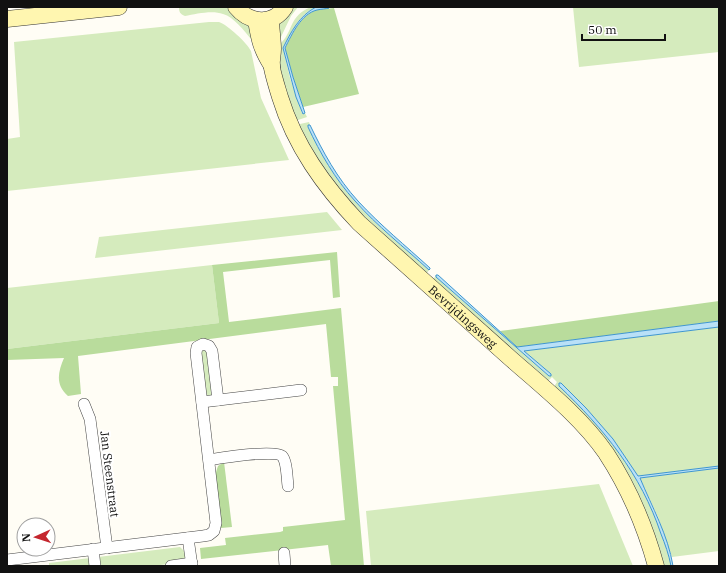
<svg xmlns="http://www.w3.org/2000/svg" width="726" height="573" viewBox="0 0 726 573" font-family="'IBM Plex Serif',serif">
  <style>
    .green { fill: #d5ebbd }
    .forest { fill: #b9dc9c }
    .water { fill: #b9e0f7; stroke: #3f96cf }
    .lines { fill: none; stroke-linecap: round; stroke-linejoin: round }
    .street-casing { stroke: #444; stroke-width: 12 }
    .secondary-casing { stroke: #333; stroke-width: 17 }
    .street { stroke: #fff; stroke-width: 11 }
    .secondary { stroke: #fff6b0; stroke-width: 16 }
    .labels { text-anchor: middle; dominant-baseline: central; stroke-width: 4; stroke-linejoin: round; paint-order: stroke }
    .street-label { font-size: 12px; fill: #111; stroke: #fff }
  </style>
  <rect width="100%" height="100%" fill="#fffdf5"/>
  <g class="green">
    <path d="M 179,7 L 225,7 L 229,9 L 250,25 L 252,40 C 244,31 234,17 223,14 C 212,10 196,14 185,16 C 180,14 179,12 179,7 Z"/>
    <polygon points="290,7 298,7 291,16 280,39 275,29"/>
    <path d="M 311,7 L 318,7 C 300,12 291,33 283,48 L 290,78 L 302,113 L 305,113 L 307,117 L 298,120 L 294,118 L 280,71 L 279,45 C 294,32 288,16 311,7 Z"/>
    <polygon points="573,7 719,7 719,52 579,67"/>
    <path d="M 209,22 C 212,22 216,22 219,22 C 228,25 247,43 251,51 L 261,98 L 289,160 L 7,191 L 7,139 L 20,137 L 14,42 Z"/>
    <path d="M 309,122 L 310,125 L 308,127 C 320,153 334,178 354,200 C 376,226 404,247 428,269 L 430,269 L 426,274 L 373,227 L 337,190 L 299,129 L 300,124 Z"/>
    <polygon points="327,212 342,230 95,258 99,237"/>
    <polygon points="212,265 219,323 7,349 7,288"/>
    <path d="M 436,275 L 436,277 L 549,376 L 551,374 L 524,351 L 719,327 L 719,466 L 638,476 L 613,439 L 586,408 L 559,386 C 604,429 641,474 661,534 C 665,544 669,555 671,566 L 662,566 L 654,536 L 555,388 L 555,385 L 557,382 L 552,377 L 549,380 L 546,381 L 433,280 Z"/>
    <polygon points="202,349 207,351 212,396 206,396 200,351"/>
    <polygon points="719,468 719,551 672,557 658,517 640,478"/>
    <polygon points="599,484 633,566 371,566 366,511"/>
    <polygon points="180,547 185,552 186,562 152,566 98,566 98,557"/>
    <polygon points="90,558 93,566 49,566 49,563"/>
  </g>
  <g class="forest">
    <path d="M 334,8 L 359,94 L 303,107 L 293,77 L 285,48 C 292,34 300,17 315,10 C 321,8 328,9 334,8 Z"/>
    <path d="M 337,252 L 340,297 L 333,298 L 330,260 L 223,272 L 229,322 L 341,308 L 364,566 L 331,566 L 328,545 L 201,559 L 200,548 L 226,545 L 225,538 L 280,532 L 283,531 L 283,527 L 345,520 L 333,386 L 338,386 L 338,377 L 331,377 L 326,324 L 78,356 L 81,394 L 68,396 C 55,385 58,372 64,358 L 7,360 L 7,349 L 219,323 L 212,265 Z"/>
    <polygon points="719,301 719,321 517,347 500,331"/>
    <polygon points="224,462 232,527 221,528 215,475 218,466"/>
  </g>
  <g class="water">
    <path d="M 316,7 L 329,8 C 326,9 321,9 317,10 C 301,14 292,34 285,48 L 293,77 L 305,113 L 303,114 L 296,97 L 283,48 C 291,32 299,16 316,7 Z"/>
    <path d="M 308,125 L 310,125 C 323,152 337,178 358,201 C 380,225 406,246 430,268 L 430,269 L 429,270 C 404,247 377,226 355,201 C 335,179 320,153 308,127 Z"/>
    <polygon points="436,275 438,275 517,347 719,321 719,327 524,351 551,374 551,376 549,376 436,277"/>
    <path d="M 559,383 L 561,383 L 586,408 L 613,439 L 638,476 L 719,466 L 719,468 L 640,478 C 652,507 668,535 673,566 L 671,566 C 669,555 665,544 661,534 C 641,474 604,429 559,386 Z"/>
  </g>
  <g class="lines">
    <g class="street-casing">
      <g id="street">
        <polyline points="202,402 301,390"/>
        <polyline points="84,404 90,419 107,548"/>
        <path d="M 209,460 C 221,458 275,449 282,456 C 287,461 287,479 288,486"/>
        <polyline points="188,538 192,566"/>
        <polyline points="93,549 95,566"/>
        <polyline points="284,553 285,566"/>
        <polyline points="7,560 203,536 209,535 214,531 216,523 196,353 197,347 203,344 209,346 212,351 218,400"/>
        <polyline points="171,566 192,563"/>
      </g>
    </g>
    <g class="secondary-casing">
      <g id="secondary">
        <path d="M 236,7 C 249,23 273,26 285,7"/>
        <polyline points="7,19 119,7"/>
        <path id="s1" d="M 271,19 C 271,29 273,39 273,49 C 273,55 271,62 272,68 C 274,78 277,87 280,97 C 295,146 324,186 359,223 C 409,268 460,313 510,358 C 543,387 581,417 606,453 C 629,488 645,526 656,566"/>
        <path d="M 256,20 C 259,39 261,49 272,66"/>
      </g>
    </g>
    <use href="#street" class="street"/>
    <use href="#secondary" class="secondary"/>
  </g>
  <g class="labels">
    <g class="street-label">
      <text stroke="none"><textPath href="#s1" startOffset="369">Bevrijdingsweg</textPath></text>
      <text transform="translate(110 474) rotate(83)">Jan Steenstraat</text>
    </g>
  </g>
  <rect width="726" height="573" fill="none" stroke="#111111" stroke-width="16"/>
  <g transform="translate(36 537) rotate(267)"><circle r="19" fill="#ffffff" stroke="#a0a0a0"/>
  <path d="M0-3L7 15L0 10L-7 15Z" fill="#c4262e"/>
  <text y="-6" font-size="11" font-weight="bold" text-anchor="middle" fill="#111111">N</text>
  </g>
  <path d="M582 34v6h83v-6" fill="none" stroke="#111111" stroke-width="2"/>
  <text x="588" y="34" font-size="12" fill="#111111" stroke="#ffffff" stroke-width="3" paint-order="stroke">50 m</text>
</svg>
